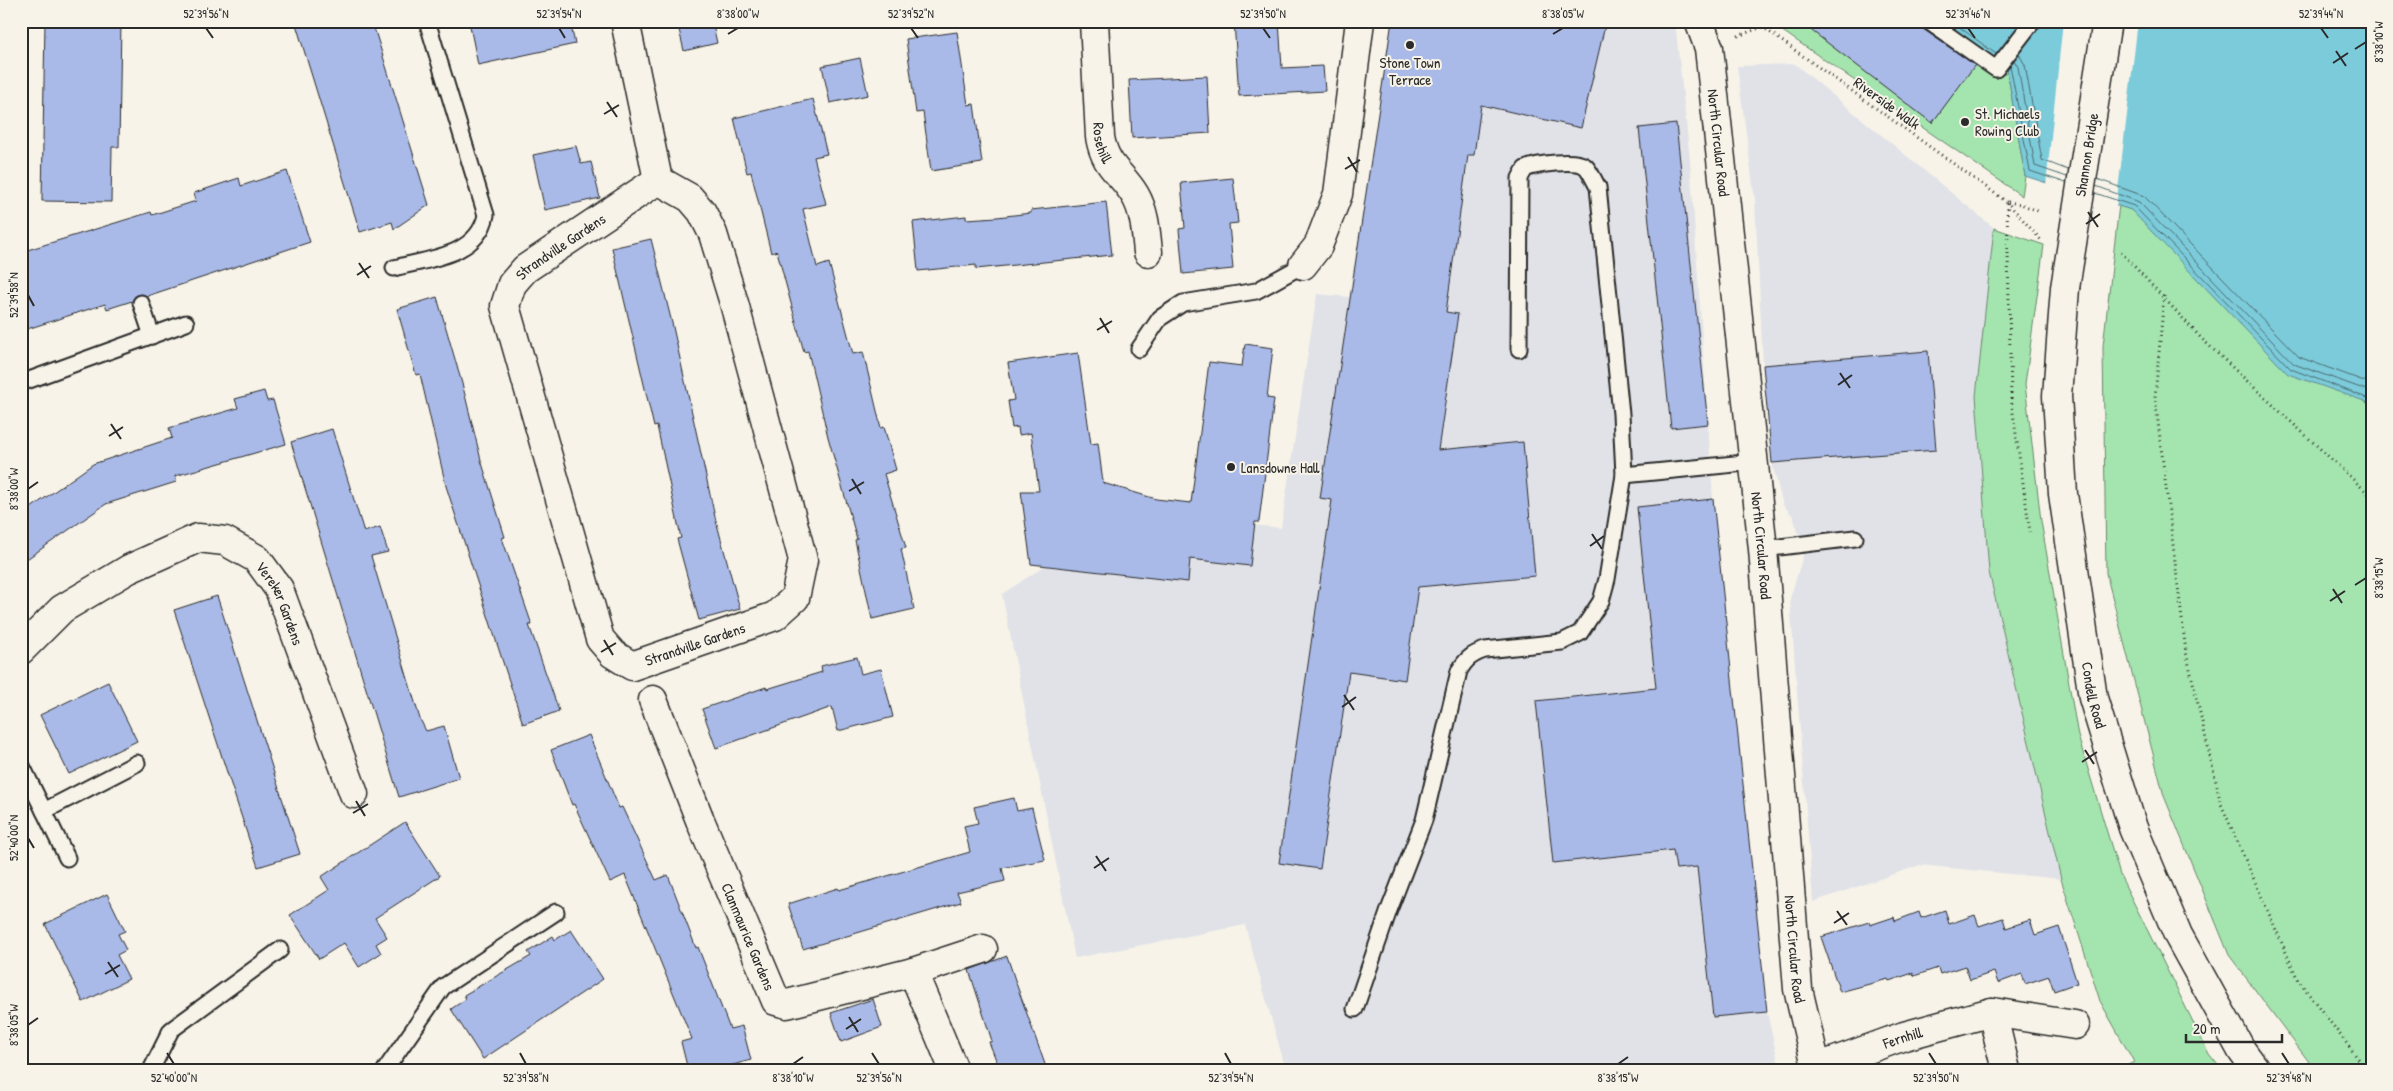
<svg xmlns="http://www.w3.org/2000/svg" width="2393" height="1091" viewBox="0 0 2393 1091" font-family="'Patrick Hand',sans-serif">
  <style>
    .built { fill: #e0e2e8 }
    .green { fill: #a4e4ae; stroke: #68886c }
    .water { fill: #7ccbda; stroke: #5c8b94 }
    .pier { fill: #f7f3e8 }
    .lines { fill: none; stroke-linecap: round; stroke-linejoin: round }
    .shore { stroke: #4b6b71; stroke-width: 1 }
    .building { fill: #a9bae9; stroke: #2b2b2b }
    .lane-casing { stroke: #2b2b2b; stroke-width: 19 }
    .street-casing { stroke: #2b2b2b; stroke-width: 31 }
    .secondary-casing { stroke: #2b2b2b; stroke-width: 31 }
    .path { stroke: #2b2b2b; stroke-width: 3; stroke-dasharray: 1 4; stroke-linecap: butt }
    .lane { stroke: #f7f3e8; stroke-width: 15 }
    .street { stroke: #f7f3e8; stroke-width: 28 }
    .secondary { stroke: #f7f3e8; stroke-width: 28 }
    .secondary-bridge-casing { stroke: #2b2b2b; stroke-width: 31; stroke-linecap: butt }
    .secondary-bridge { stroke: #f7f3e8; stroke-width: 28 }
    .ticks { fill: none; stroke: #2b2b2b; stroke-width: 2 }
    .poi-dot { fill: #2b2b2b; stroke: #f7f3e8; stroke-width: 2 }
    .labels { text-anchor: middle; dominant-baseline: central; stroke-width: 4; stroke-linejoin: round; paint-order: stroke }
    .poi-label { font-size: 15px; fill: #2b2b2b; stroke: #f7f3e8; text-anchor: start }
    .street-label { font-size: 15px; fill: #2b2b2b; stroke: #f7f3e8 }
    .neatline { fill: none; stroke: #2b2b2b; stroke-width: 2 }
    .ticks-label { font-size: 12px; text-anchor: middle; fill: #2b2b2b }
  </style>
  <rect width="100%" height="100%" fill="#f7f3e8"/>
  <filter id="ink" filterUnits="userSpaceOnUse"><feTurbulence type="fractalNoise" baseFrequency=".02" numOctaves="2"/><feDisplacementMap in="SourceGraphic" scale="10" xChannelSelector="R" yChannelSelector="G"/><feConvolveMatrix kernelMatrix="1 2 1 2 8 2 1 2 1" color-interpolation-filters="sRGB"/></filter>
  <g filter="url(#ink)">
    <g class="built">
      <polygon points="1392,21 1675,21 1690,160 1713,499 1767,1012 1780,1070 1286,1070 1245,925 1075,958 1002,594 1051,562 1234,523 1281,528 1317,294 1349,297"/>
      <polygon points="1795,64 1994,228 1976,396 1989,572 2061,879 1920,865 1813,902 1790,599 1804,552 1793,516 1783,505 1772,463 1763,365 1755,200 1737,66"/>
    </g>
    <g class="green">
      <polygon points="1768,21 1942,21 2007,69 2025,176 2022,196"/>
      <polygon points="2119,205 2131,210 2372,407 2372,1070 2315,1070 2229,955 2164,796 2106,573 2103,346"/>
      <polygon points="1994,228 2044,245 2025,384 2041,521 2078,736 2120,875 2209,1054 2222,1070 2118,1070 2134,1062 2100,1001 2061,879 1989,572 1976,396"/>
    </g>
    <polygon class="water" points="1942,21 2372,21 2372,407 2367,402 2288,374 2131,210 2025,176 2007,69"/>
    <polygon class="pier" points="2063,21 2138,21 2116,207 2046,185"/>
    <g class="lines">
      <g class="shore">
        <polyline points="1951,21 1996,54"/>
        <polyline points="2019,54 2025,65 2042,160 2068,170"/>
        <polyline points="2014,60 2018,67 2035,166 2067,177"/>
        <polyline points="2010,65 2030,171 2066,183"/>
        <polyline points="2097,179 2144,196 2299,357 2372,384"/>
        <polyline points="2096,186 2139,202 2294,364 2372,392"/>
        <polyline points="2095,193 2134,206 2291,369 2372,400"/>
      </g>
    </g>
    <g class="building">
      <polygon points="45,21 121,21 119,147 112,147 111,202 42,201"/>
      <polygon points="295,21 372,21 429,205 394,229 392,222 360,232"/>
      <polygon points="469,21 570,21 575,44 478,65"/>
      <polygon points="677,21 712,21 717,43 684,51"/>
      <polygon points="1234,21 1279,21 1282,68 1323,66 1325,91 1239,96"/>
      <polygon points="1392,21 1606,21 1581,128 1481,105 1474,155 1468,155 1446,312 1458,314 1438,450 1523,442 1535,576 1418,587 1405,680 1349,672 1320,869 1279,863 1332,500 1320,498"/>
      <polygon points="1799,21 1919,21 1923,29 1975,65 1932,123"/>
      <polygon points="957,32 968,105 974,104 982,163 931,171 923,112 916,113 906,39"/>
      <polygon points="860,58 868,95 830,103 822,66"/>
      <polygon points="1207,76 1210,133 1132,138 1129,80"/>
      <polygon points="813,99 827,154 814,157 826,204 803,209 817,267 829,263 853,354 863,352 881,428 884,427 896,470 884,474 906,548 901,549 914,609 872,619 855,540 857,539 828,437 808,351 804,352 777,251 771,253 751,172 747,173 734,118"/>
      <polygon points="1676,124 1708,424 1671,428 1639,128"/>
      <polygon points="576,146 581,164 591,162 600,198 545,210 533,155"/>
      <polygon points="287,171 310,242 147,296 139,294 132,301 107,309 105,304 21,331 21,252 151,212 152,215 196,201 194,193 239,178 241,186"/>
      <polygon points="1233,178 1238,223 1229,224 1233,269 1183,274 1179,229 1185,228 1181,183"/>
      <polygon points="1106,202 1112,255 976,269 976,265 918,271 913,222 966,216 966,219 997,217 1031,213 1031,210"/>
      <polygon points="651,239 673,327 715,517 740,609 699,620 677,539 681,538 657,426 654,427 612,248"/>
      <polygon points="437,297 463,387 481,460 505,537 502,538 532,625 529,625 559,711 523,724 446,486 420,374 416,375 397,309"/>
      <polygon points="1245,344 1273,348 1267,398 1274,399 1259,522 1255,522 1250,566 1190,559 1188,582 1031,564 1021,491 1039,491 1031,433 1019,435 1018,427 1012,428 1008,401 1014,400 1008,363 1078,353 1091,444 1098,443 1103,483 1156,499 1191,503 1209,362 1242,366"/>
      <polygon points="1928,351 1936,450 1772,463 1763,365"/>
      <polygon points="264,391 267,401 273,400 286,444 175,476 176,482 106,504 21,563 21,515 93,464 172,438 169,428 238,408 235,399"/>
      <polygon points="332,429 364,532 380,527 388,552 371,556 420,719 426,731 444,726 459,778 399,797 291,442"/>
      <polygon points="1713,499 1767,1012 1713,1017 1697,867 1676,869 1673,850 1553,863 1536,701 1656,688 1637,507"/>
      <polygon points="217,596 300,854 258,867 174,610"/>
      <polygon points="857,657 861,674 881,669 893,717 838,731 832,707 716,748 702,709 766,687 767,689 822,672 821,666"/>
      <polygon points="108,682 137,741 69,774 40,715"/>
      <polygon points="589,735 619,808 622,807 656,880 668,875 696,948 698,947 730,1029 742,1026 751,1060 714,1070 688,1070 681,1042 692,1039 625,875 610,882 574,804 572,805 551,750"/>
      <polygon points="1014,798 1017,811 1032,808 1045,860 1002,868 1005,881 957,892 961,902 803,949 788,904 838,888 839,890 970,852 964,826 978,823 974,807"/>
      <polygon points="405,822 440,876 375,918 387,937 376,944 381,953 359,967 344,943 319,959 290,915 329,890 321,877"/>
      <polygon points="107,894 125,931 118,934 126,950 117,955 129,979 83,1002 45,924"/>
      <polygon points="1945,910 1949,924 1975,915 1979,926 2003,918 2006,928 2030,920 2035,935 2059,927 2077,983 2054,991 2049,976 2025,984 2022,974 1998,983 1994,972 1970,980 1965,966 1940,974 1938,968 1914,976 1913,973 1889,981 1888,979 1840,992 1821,937 1869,922 1870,925 1894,917 1895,921 1919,912 1921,918"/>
      <polygon points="571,930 603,979 483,1059 451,1009 466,999 464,995 531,956 528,952 553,936 555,940"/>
      <polygon points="1007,956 1016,983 1047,1070 1000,1070 989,1042 992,1041 969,970"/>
      <polygon points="873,999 882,1027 841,1042 831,1013"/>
    </g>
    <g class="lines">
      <g class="lane-casing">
        <g id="lane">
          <polyline points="1928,21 1996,69 2033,21"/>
          <path d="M 394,268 C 428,259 478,256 486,215 L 427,21"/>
          <polyline points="141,303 152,336"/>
          <polyline points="1139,349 1160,318 1183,303 1256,291 1303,265"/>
          <polyline points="21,383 186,323"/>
          <polyline points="1624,475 1755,462"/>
          <polyline points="1763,549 1855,538"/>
          <polyline points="21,764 67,858"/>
          <polyline points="44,811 137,763"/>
          <path d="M 1355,1009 L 1389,910 L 1424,820 L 1459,671 C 1466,659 1472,654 1485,650 L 1562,642 L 1580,633 L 1601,601 L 1607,579 L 1624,475 L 1621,414 L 1598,187 C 1594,181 1590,170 1585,166 C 1575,159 1536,164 1525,169 L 1520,178 L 1519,349"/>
          <polyline points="151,1070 171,1030 280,950"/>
          <polyline points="385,1070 443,987 556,912"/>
        </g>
      </g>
      <g class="street-casing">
        <g id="street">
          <path id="s1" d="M 625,21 L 658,180 L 690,198 L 702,212 L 713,234 L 734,303 L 803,560 L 795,598 L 775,616 L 632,666 L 613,654 L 600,639 L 505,306 L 512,284 L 525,269 L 658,180"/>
          <path id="s2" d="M 1094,21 L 1100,137 C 1105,167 1121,172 1135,195 C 1145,212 1146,233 1148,252"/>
          <path id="s3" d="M 1699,21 L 1709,48 L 1763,549 L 1798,989 L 1817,1070"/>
          <polyline points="1303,265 1318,246 1338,194 1360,21"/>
          <path id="s4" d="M 21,650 L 62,609 L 129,569 L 198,538 L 225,541 L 257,559 L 279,589 L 354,794"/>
          <path id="s5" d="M 653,700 L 700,820 L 776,1001 L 787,1004 L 913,972 L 983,949"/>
          <polyline points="913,972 954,1070"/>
          <polyline points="1992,1012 2006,1070"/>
          <path id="s6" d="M 1816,1068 L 1904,1036 L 1992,1012 L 2075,1025"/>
        </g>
      </g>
      <g class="secondary-casing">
        <g id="secondary">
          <path id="s7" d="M 2065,288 L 2057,396 L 2063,494 L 2093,698 L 2133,828 L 2178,935 L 2242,1051 L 2256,1070"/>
        </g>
      </g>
      <g class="path">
        <polyline points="1754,21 2007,202 2041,240"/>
        <polyline points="1738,36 1762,27"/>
        <polyline points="2008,202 2021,204 2040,212"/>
        <polyline points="2007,203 2011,399 2030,532"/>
        <polyline points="2121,252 2202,339 2372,497"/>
        <polyline points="2164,296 2155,397 2186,652 2221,804 2298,980 2367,1070"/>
      </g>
      <use href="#lane" class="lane"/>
      <use href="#street" class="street"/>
      <use href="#secondary" class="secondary"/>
      <g class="secondary-bridge-casing">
        <g id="secondary-bridge">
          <path id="s8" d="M 2065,288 L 2107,21"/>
        </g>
      </g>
      <use href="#secondary-bridge" class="secondary-bridge"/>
    </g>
  </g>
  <path class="ticks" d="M 206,28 L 213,38M 559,28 L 565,38M 911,28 L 918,38M 1263,28 L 1270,38M 1968,28 L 1975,38M 2321,28 L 2328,38M 728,34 L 738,28M 1553,34 L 1563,28M 2355,49 L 2366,42M 2336,51 L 2346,66M 2333,63 L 2348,53M 607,102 L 617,117M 604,114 L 619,105M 1348,157 L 1357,172M 1345,169 L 1360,160M 2088,212 L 2098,227M 2086,224 L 2100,214M 359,263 L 369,278M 357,275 L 371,266M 28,295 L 34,306M 1100,318 L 1109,333M 1097,330 L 1112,321M 1840,373 L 1850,388M 1838,385 L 1852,375M 111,424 L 121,439M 109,436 L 123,427M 852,479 L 861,494M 28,489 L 38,482M 849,491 L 864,482M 1592,534 L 1602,549M 1590,546 L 1604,536M 2355,585 L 2366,578M 2333,589 L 2342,603M 2330,601 L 2345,591M 604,640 L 613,655M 601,652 L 616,643M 1344,695 L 1354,710M 1342,707 L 1356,697M 2085,750 L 2094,764M 2082,762 L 2097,752M 356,801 L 365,816M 353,813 L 368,804M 28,838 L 34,848M 1096,856 L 1106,871M 1094,868 L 1109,858M 1837,911 L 1847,925M 1834,923 L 1849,913M 108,962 L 118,977M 105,974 L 120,965M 849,1017 L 858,1032M 28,1025 L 38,1018M 846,1029 L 861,1019M 167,1053 L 174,1064M 520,1053 L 526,1064M 872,1053 L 879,1064M 1225,1053 L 1231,1064M 1929,1053 L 1936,1064M 2282,1053 L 2289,1064M 793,1064 L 803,1057M 1618,1064 L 1628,1057"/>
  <g class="poi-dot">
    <circle cx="1410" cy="45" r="5"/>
    <circle cx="1965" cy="122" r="5"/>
    <circle cx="1231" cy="467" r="5"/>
  </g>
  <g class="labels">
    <g class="poi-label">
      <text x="1410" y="62" text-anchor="middle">Stone Town<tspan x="1410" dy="17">Terrace</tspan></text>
      <text x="1975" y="113">St. Michaels<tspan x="1975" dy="17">Rowing Club</tspan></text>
      <text x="1241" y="467">Lansdowne Hall</text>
    </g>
    <g class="street-label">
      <text transform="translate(1887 103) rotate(36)">Riverside Walk</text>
      <text stroke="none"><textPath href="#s2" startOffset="122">Rosehill</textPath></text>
      <text stroke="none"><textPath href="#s3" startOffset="124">North Circular Road</textPath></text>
      <text stroke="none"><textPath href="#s8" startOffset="135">Shannon Bridge</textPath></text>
      <text stroke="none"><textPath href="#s1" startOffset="1271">Strandville Gardens</textPath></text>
      <text stroke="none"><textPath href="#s3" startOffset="529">North Circular Road</textPath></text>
      <text stroke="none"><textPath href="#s4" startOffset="326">Vereker Gardens</textPath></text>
      <text transform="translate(695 644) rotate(-19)">Strandville Gardens</text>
      <text stroke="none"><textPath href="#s7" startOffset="410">Condell Road</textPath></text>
      <text stroke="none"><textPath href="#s5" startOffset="255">Clanmaurice Gardens</textPath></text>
      <text stroke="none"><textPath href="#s3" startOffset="934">North Circular Road</textPath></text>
      <text stroke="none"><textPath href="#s6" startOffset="92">Fernhill</textPath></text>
    </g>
  </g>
  <rect width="2393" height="1091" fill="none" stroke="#f7f3e8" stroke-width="55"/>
  <path d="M2186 1034v8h96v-8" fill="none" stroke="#2b2b2b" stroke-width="2.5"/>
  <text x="2193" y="1034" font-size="15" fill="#2b2b2b" stroke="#f7f3e8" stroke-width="4" paint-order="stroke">20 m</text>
  <rect x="28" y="28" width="2338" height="1036" class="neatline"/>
  <g class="ticks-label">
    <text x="206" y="18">52°39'56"N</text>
    <text x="559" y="18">52°39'54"N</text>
    <text x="738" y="18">8°38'00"W</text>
    <text x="911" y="18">52°39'52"N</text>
    <text x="1263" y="18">52°39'50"N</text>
    <text x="1563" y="18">8°38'05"W</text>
    <text x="1968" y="18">52°39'46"N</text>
    <text x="2321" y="18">52°39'44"N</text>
    <text transform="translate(2379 42) rotate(-90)" y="4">8°38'10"W</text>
    <text transform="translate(14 295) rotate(-90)" y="4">52°39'58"N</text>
    <text transform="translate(14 489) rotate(-90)" y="4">8°38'00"W</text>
    <text transform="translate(2379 578) rotate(-90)" y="4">8°38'15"W</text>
    <text transform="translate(14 838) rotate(-90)" y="4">52°40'00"N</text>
    <text transform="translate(14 1025) rotate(-90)" y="4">8°38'05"W</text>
    <text x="174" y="1082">52°40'00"N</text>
    <text x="526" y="1082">52°39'58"N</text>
    <text x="793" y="1082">8°38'10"W</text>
    <text x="879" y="1082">52°39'56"N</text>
    <text x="1231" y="1082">52°39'54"N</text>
    <text x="1618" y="1082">8°38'15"W</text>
    <text x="1936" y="1082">52°39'50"N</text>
    <text x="2289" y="1082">52°39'48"N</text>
  </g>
</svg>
